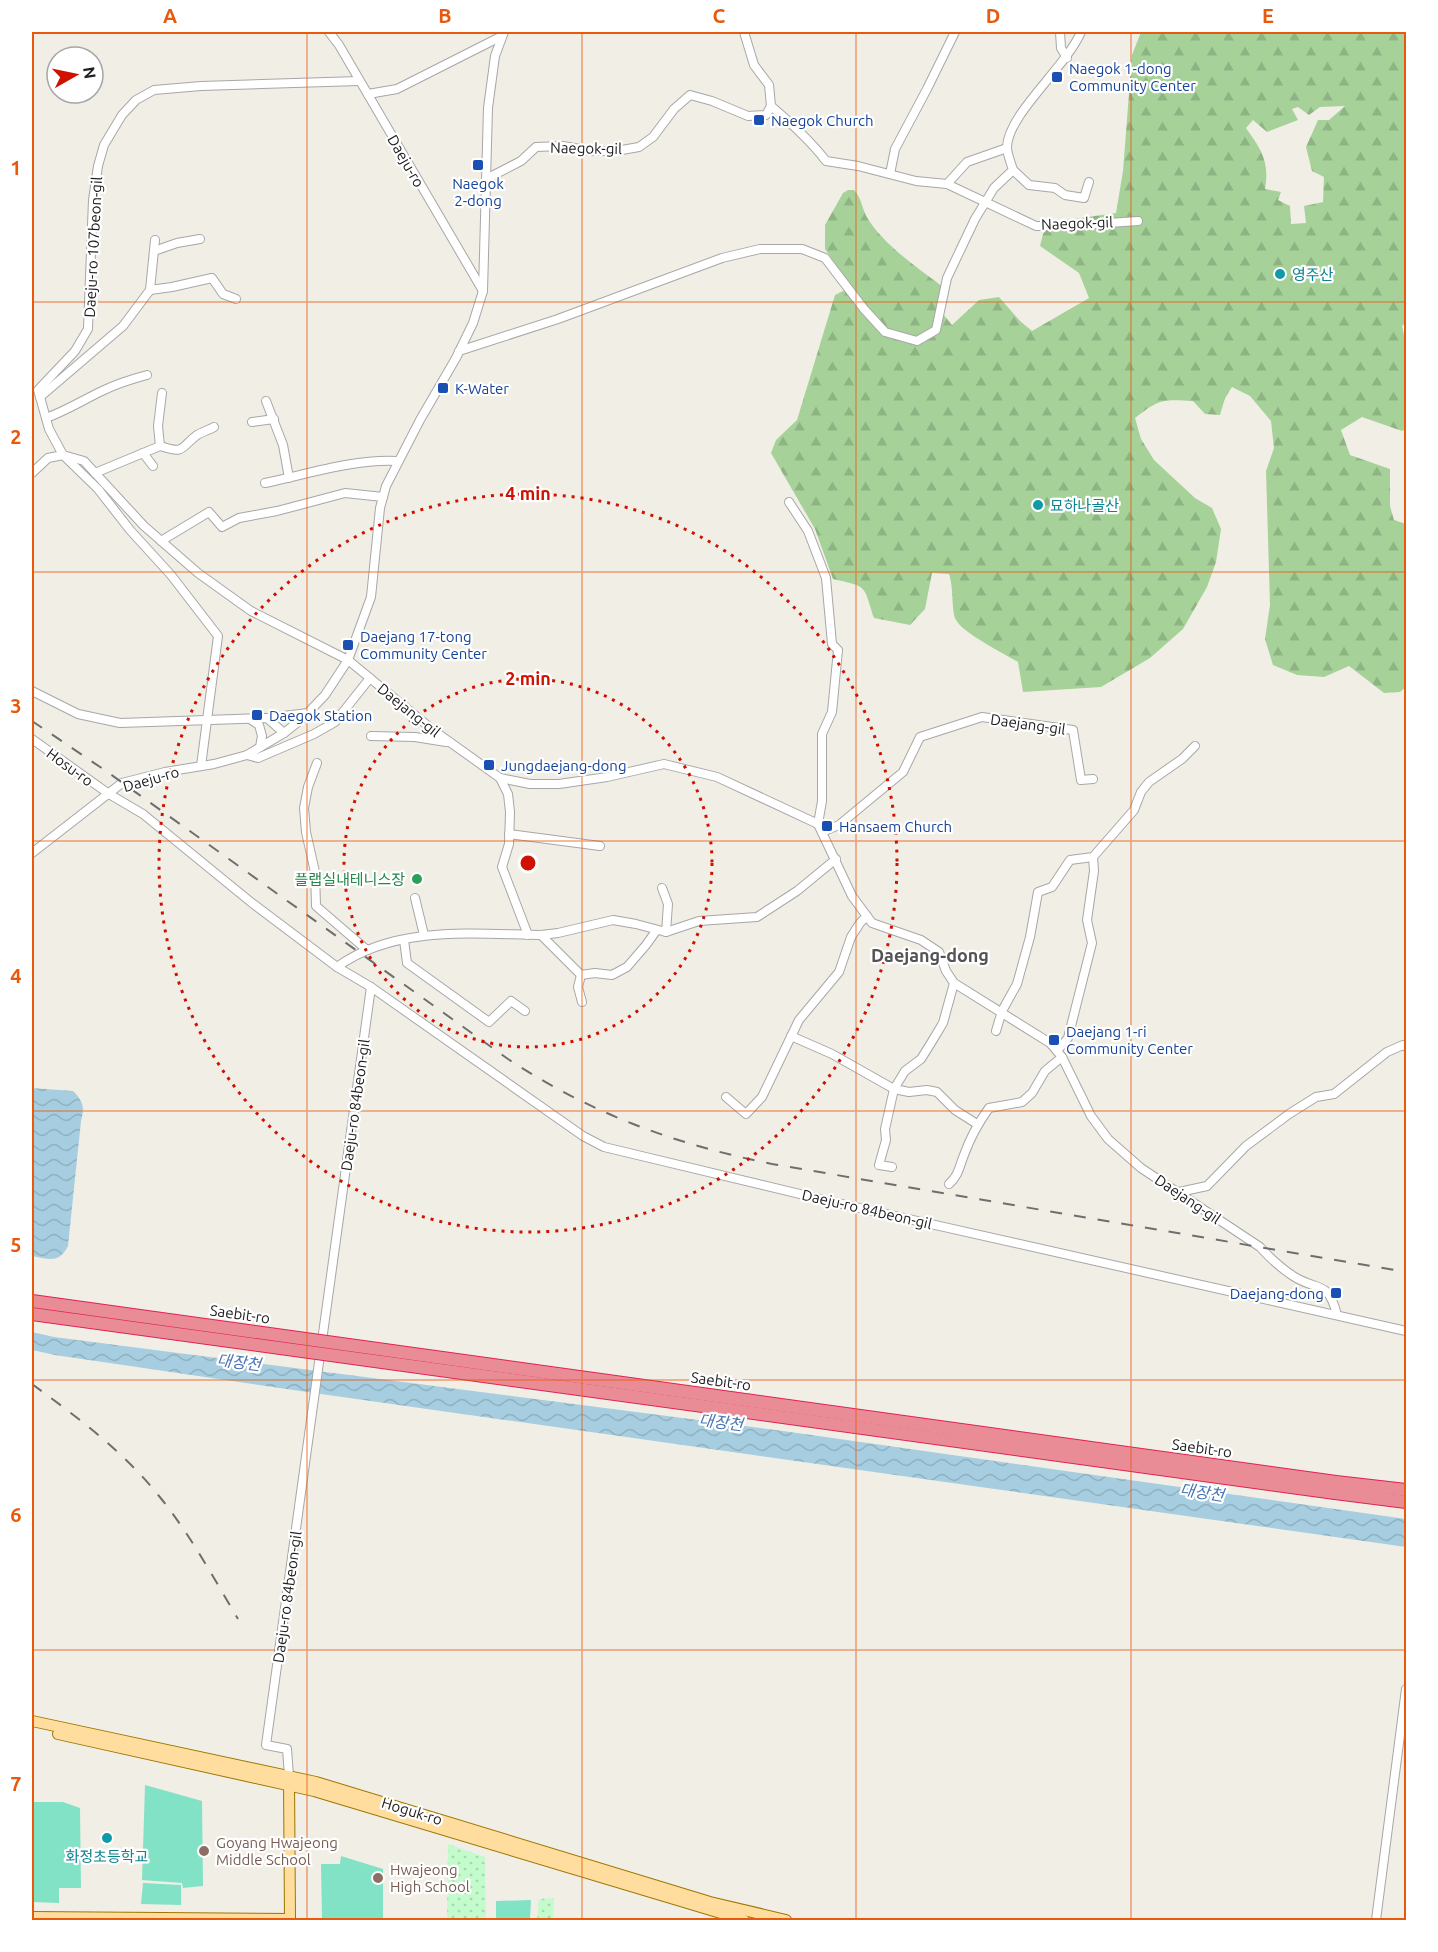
<svg xmlns="http://www.w3.org/2000/svg" width="1438" height="1952" viewBox="0 0 1438 1952" font-family="Ubuntu,'Noto Sans KR',sans-serif">
  <style>
    .forest { fill: url(#forest-firs); fill-rule: evenodd }
    .park { fill: url(#park-dots) }
    .pitch { fill: #82e2c5 }
    .water { fill: url(#water-waves) }
    .lines { fill: none; stroke-linecap: round; stroke-linejoin: round }
    .minor-casing { stroke: #a7a7a7; stroke-width: 10 }
    .major-casing { stroke: #9c7600; stroke-width: 12 }
    .highway-casing { stroke: #e12153; stroke-width: 14 }
    .minor { stroke: #fff; stroke-width: 8 }
    .major { stroke: #ffdd9e; stroke-width: 10 }
    .highway { stroke: #ea8c96; stroke-width: 12 }
    .rail { stroke: #6e6e6e; stroke-width: 2; stroke-dasharray: 12 12; stroke-linecap: butt }
    .highway-bridge-casing { stroke: #e12153; stroke-width: 14; stroke-linecap: butt }
    .highway-bridge { stroke: #ea8c96; stroke-width: 12 }
    .grid { fill: none; stroke: #e8590c; stroke-width: 1.5; stroke-opacity: 0.55 }
    .ring { fill: none; stroke: #d01100; stroke-width: 3; stroke-dasharray: 3 6 }
    .transit-dot { fill: #1a4fb4; stroke: #fff; stroke-width: 2 }
    .culture-dot { fill: #0f9aa8; stroke: #fff; stroke-width: 2 }
    .leisure-dot { fill: #2e9e5b; stroke: #fff; stroke-width: 2 }
    .education-dot { fill: #8d6e63; stroke: #fff; stroke-width: 2 }
    .labels { text-anchor: middle; dominant-baseline: central; stroke-width: 4.5; stroke-linejoin: round; paint-order: stroke }
    .transit-label { font-size: 15px; fill: #164399; stroke: #fff; text-anchor: start }
    .street-label { font-size: 15px; fill: #202020; stroke: #fff }
    .culture-label { font-size: 15px; fill: #0d838f; stroke: #fff; text-anchor: start }
    .leisure-label { font-size: 15px; fill: #27864d; stroke: #fff; text-anchor: end }
    .education-label { font-size: 15px; fill: #785e54; stroke: #fff; text-anchor: start }
    .water-label { font-size: 16px; font-style: italic; fill: #4875b4; stroke: #fff }
    .quarter-label { font-size: 18px; font-weight: bold; fill: #535353; stroke: #fff }
    .centre { fill: #d01100; stroke: #fff; stroke-width: 3 }
    .ring-label { font-size: 18px; text-anchor: middle; font-weight: bold; fill: #d01100; stroke: #fff; stroke-width: 4.5; stroke-linejoin: round; paint-order: stroke }
    .neatline { fill: none; stroke: #e8590c; stroke-width: 2 }
    .grid-label { font-size: 20px; text-anchor: middle; font-weight: bold; fill: #e8590c }
  </style>
  <defs>
    <pattern id="forest-firs" width="22" height="20" patternUnits="userSpaceOnUse" patternTransform="scale(1.5)"><rect width="22" height="20" fill="#a6d29a"/><path d="M5 1l3.5 6h-7zM16 11l3.5 6h-7z" fill="#8fb484"/></pattern>
    <pattern id="park-dots" width="8" height="8" patternUnits="userSpaceOnUse" patternTransform="scale(1.5)"><rect width="8" height="8" fill="#c3fbcc"/><path d="M2 2h.1M6 6h.1" fill="none" stroke="#a7d7af" stroke-width="1.8" stroke-linecap="round"/></pattern>
    <pattern id="water-waves" width="16" height="10" patternUnits="userSpaceOnUse" patternTransform="scale(1.5)"><rect width="16" height="10" fill="#a6cee0"/><path d="M0 5q4-4 8 0t8 0" fill="none" stroke="#8fb1c0"/></pattern>
  </defs>
  <rect width="100%" height="100%" fill="#f1eee6"/>
  <path class="forest" d="M 1141,32 L 1406,32 L 1406,323 L 1402,326 L 1406,344 L 1406,429 L 1402,431 L 1362,417 L 1341,430 L 1350,455 L 1390,469 L 1390,506 L 1394,520 L 1406,524 L 1406,687 L 1400,692 L 1384,693 L 1349,666 L 1324,677 L 1297,675 L 1273,665 L 1265,639 L 1270,605 L 1266,471 L 1274,448 L 1271,421 L 1250,396 L 1232,387 L 1225,398 L 1220,415 L 1205,414 L 1193,401 C 1162,399 1159,399 1135,418 L 1141,439 L 1154,460 L 1195,498 L 1212,508 L 1221,529 L 1216,562 L 1207,587 L 1183,629 L 1150,658 L 1101,687 L 1023,692 L 1018,662 C 1003,653 963,633 956,620 C 951,611 954,588 949,574 L 932,573 L 925,609 L 910,625 L 874,618 C 863,584 868,587 833,579 L 815,529 L 771,453 L 776,440 L 797,420 L 835,295 L 851,287 L 825,249 L 825,225 L 843,193 L 848,190 L 854,190 C 862,198 862,210 868,219 C 885,246 918,268 943,287 L 943,314 L 952,325 L 979,300 L 999,297 L 1020,321 L 1032,331 L 1089,298 L 1079,273 L 1040,246 L 1043,234 L 1052,222 L 1116,213 L 1123,171 L 1132,55 ZM 1345,106 L 1329,120 L 1318,120 L 1306,147 L 1312,171 L 1324,177 L 1323,202 L 1304,206 L 1306,223 L 1291,224 L 1290,206 L 1278,200 L 1281,192 L 1265,189 C 1270,162 1261,149 1246,128 L 1253,120 L 1267,132 L 1298,120 L 1292,109 L 1298,107 L 1309,115 L 1320,107 Z"/>
  <g class="park">
    <polygon points="448,1844 485,1857 486,1920 447,1920"/>
    <polygon points="554,1898 553,1920 537,1920 539,1899"/>
  </g>
  <g class="pitch">
    <polygon points="145,1785 202,1801 203,1886 183,1888 182,1883 142,1880"/>
    <polygon points="32,1802 63,1802 80,1808 81,1888 59,1888 59,1903 32,1902"/>
    <polygon points="341,1856 383,1869 383,1920 322,1920 321,1864 340,1864"/>
    <polygon points="143,1883 181,1885 181,1905 141,1904"/>
    <polygon points="531,1900 530,1920 496,1920 496,1901"/>
  </g>
  <g class="water">
    <path d="M 32,1088 L 73,1091 C 83,1101 85,1107 81,1121 L 68,1246 C 59,1264 49,1259 32,1256 Z"/>
    <polygon points="32,1332 54,1337 783,1431 1406,1519 1406,1547 307,1392 55,1355 32,1350"/>
  </g>
  <g class="lines">
    <g class="minor-casing">
      <g id="minor">
        <polyline points="329,32 339,45 483,291"/>
        <path d="M 744,32 L 754,65 L 769,85 L 771,106 C 791,123 810,140 826,161 L 858,166 L 916,181 L 947,184 L 1036,226 L 1064,226 L 1138,221"/>
        <polyline points="1060,32 1061,48 1067,58"/>
        <polyline points="368,94 397,89 502,36"/>
        <polyline points="1013,170 1029,185 1055,188 1065,195 1084,198 1089,182"/>
        <polyline points="890,174 895,149 927,89 955,32"/>
        <polyline points="486,179 521,161 536,147 563,146 591,151 616,151 639,147 653,137 674,109 690,95 712,101 748,116 766,115 771,106"/>
        <polyline points="947,184 967,162 1007,148"/>
        <polyline points="154,251 177,243 200,239"/>
        <polyline points="150,290 172,287 212,278 223,294 236,299"/>
        <path d="M 459,351 L 558,319 L 722,258 L 760,249 L 802,249 L 825,258 L 864,309 L 885,332 L 917,341 L 936,330 L 947,278 L 975,219 L 994,188 L 1013,170 C 1011,163 1007,154 1007,147 C 1008,114 1066,67 1081,32"/>
        <polyline points="40,397 123,326 150,290 155,240"/>
        <polyline points="266,401 283,445 289,478"/>
        <path d="M 46,418 C 66,411 83,400 102,391 C 116,384 132,379 147,375"/>
        <polyline points="252,422 274,419"/>
        <polyline points="160,446 158,426 162,393"/>
        <polyline points="143,453 153,466"/>
        <path d="M 32,473 L 48,458 L 63,455 L 84,461 L 144,526 L 198,573 L 251,611 L 348,660 L 433,730 L 500,778 L 530,784 L 559,784 L 607,777 L 664,764 L 717,777 L 818,824 L 852,896 L 872,923 L 921,940 L 939,952 L 946,971 L 954,983 L 1050,1043 L 1062,1057 L 1091,1116 L 1108,1139 L 1141,1168 L 1260,1247 C 1270,1258 1281,1268 1293,1276 C 1318,1292 1328,1279 1337,1315"/>
        <path d="M 95,473 L 160,446 C 185,454 179,449 197,435 C 202,432 209,430 214,427"/>
        <path d="M 265,483 C 308,474 353,459 397,461"/>
        <polyline points="789,502 808,531 826,578 832,644 838,650 832,712 822,734 822,801 818,824"/>
        <polyline points="161,541 209,512 222,527 239,518 277,511 345,493 383,497"/>
        <polyline points="32,691 78,714 120,723 267,718 284,733"/>
        <polyline points="267,718 308,713"/>
        <polyline points="250,719 259,725 262,736 260,747"/>
        <polyline points="371,736 415,737 446,742"/>
        <polyline points="32,739 109,794 143,814 252,903 337,967 371,987 583,1136 604,1147 833,1202 1406,1331"/>
        <polyline points="247,755 258,758 314,734 335,722 370,678"/>
        <polyline points="317,763 308,787 304,808 306,832 315,872 316,906 367,950"/>
        <polyline points="201,766 218,636 171,575 130,530 98,489 63,455 49,429 38,390 75,351 88,329 93,200 98,166 104,145 122,115 136,100 154,90 201,86 359,81"/>
        <polyline points="500,778 508,794 510,812 509,844 502,867 528,935"/>
        <polyline points="822,832 839,825 903,772 920,737 982,717 1073,730 1081,780 1093,779"/>
        <polyline points="509,834 600,846"/>
        <polyline points="32,853 122,783 165,772 214,764 247,755 284,733 303,718 325,695 348,660 371,597 380,508 386,486 420,420 456,358 473,323 483,291 488,108 495,56 504,32"/>
        <polyline points="662,888 668,904 666,932"/>
        <polyline points="415,898 424,935"/>
        <polyline points="541,935 581,975 595,973 612,975 627,967 646,945 656,931"/>
        <polyline points="404,940 407,963 489,1022 511,1001 525,1011"/>
        <path d="M 337,967 C 395,925 474,934 541,935 L 558,933 L 613,920 L 636,924 L 666,932 L 699,921 L 757,917 L 797,891 L 836,859"/>
        <polyline points="581,975 578,987 582,1002"/>
        <polyline points="996,1031 1002,1011 1017,984 1030,937 1038,892 1052,887 1070,860 1093,857 1134,810 1141,792 1149,782 1182,759 1195,746"/>
        <polyline points="791,1036 832,1054 894,1089 909,1092 927,1090 937,1092 955,1110 977,1124"/>
        <polyline points="1057,1051 1068,1038 1092,943 1087,920 1094,871 1093,857"/>
        <polyline points="726,1097 746,1114 762,1097 799,1020 839,972 851,937 860,923 867,916"/>
        <polyline points="892,1167 879,1165 886,1140 885,1129 894,1089 905,1071 921,1059 931,1043 943,1023 954,983"/>
        <path d="M 949,1184 C 959,1175 959,1167 964,1155 C 970,1138 979,1122 989,1108 L 1022,1102 L 1032,1093 L 1045,1071 L 1062,1057"/>
        <polyline points="1179,1192 1207,1186 1246,1146 1289,1114 1316,1097 1334,1094 1387,1052 1403,1045 1406,1047"/>
        <polyline points="289,1776 287,1749 266,1745 371,987"/>
        <polyline points="1376,1920 1406,1689"/>
      </g>
    </g>
    <g class="major-casing">
      <g id="major">
        <polyline points="32,1721 316,1782 710,1902 786,1920"/>
        <polyline points="58,1734 314,1791 744,1920"/>
        <polyline points="289,1779 290,1920"/>
        <polyline points="32,1917 290,1919"/>
      </g>
    </g>
    <g class="highway-casing">
      <g id="highway">
        <polyline points="1336,1482 1406,1490"/>
        <polyline points="1335,1493 1406,1502"/>
      </g>
    </g>
    <use href="#minor" class="minor"/>
    <use href="#major" class="major"/>
    <use href="#highway" class="highway"/>
    <g class="rail">
      <path d="M 32,721 L 106,771 L 508,1059 C 592,1114 674,1144 772,1164 L 1406,1272"/>
      <path d="M 32,1384 C 77,1417 123,1451 159,1496 C 190,1534 213,1577 238,1619"/>
    </g>
    <g class="highway-bridge-casing">
      <g id="highway-bridge">
        <polyline points="32,1301 1336,1482"/>
        <polyline points="32,1314 1335,1493"/>
      </g>
    </g>
    <use href="#highway-bridge" class="highway-bridge"/>
  </g>
  <path class="grid" d="M 307,32 L 307,1920M 582,32 L 582,1920M 856,32 L 856,1920M 1131,32 L 1131,1920M 32,302 L 1406,302M 32,572 L 1406,572M 32,841 L 1406,841M 32,1111 L 1406,1111M 32,1380 L 1406,1380M 32,1650 L 1406,1650"/>
  <g class="ring">
    <circle cx="528" cy="863" r="184"/>
    <circle cx="528" cy="863" r="369"/>
  </g>
  <g class="transit-dot">
    <rect x="1051" y="71" width="12" height="12" rx="3"/>
    <rect x="753" y="114" width="12" height="12" rx="3"/>
    <rect x="472" y="159" width="12" height="12" rx="3"/>
    <rect x="437" y="382" width="12" height="12" rx="3"/>
    <rect x="342" y="639" width="12" height="12" rx="3"/>
    <rect x="251" y="709" width="12" height="12" rx="3"/>
    <rect x="483" y="759" width="12" height="12" rx="3"/>
    <rect x="821" y="820" width="12" height="12" rx="3"/>
    <rect x="1048" y="1034" width="12" height="12" rx="3"/>
    <rect x="1330" y="1287" width="12" height="12" rx="3"/>
  </g>
  <g class="culture-dot">
    <circle cx="1280" cy="274" r="6"/>
    <circle cx="1038" cy="505" r="6"/>
    <circle cx="107" cy="1838" r="6"/>
  </g>
  <circle class="leisure-dot" cx="417" cy="879" r="6"/>
  <g class="education-dot">
    <circle cx="204" cy="1851" r="6"/>
    <circle cx="378" cy="1878" r="6"/>
  </g>
  <g class="labels">
    <g class="transit-label">
      <text x="1069" y="68">Naegok 1-dong<tspan x="1069" dy="17">Community Center</tspan></text>
      <text x="771" y="120">Naegok Church</text>
      <text x="478" y="183" text-anchor="middle">Naegok<tspan x="478" dy="17">2-dong</tspan></text>
      <text x="455" y="388">K-Water</text>
      <text x="360" y="636">Daejang 17-tong<tspan x="360" dy="17">Community Center</tspan></text>
      <text x="269" y="715">Daegok Station</text>
      <text x="501" y="765">Jungdaejang-dong</text>
      <text x="839" y="826">Hansaem Church</text>
      <text x="1066" y="1031">Daejang 1-ri<tspan x="1066" dy="17">Community Center</tspan></text>
      <text x="1324" y="1293" text-anchor="end">Daejang-dong</text>
    </g>
    <g class="street-label">
      <text transform="translate(586 148) rotate(1)">Naegok-gil</text>
      <text transform="translate(406 161) rotate(60)">Daeju-ro</text>
      <text transform="translate(1077 223) rotate(-2)">Naegok-gil</text>
      <text transform="translate(93 247) rotate(-87)">Daeju-ro 107beon-gil</text>
      <text transform="translate(409 710) rotate(39)">Daejang-gil</text>
      <text transform="translate(1028 724) rotate(8)">Daejang-gil</text>
      <text transform="translate(70 767) rotate(36)">Hosu-ro</text>
      <text transform="translate(151 779) rotate(-16)">Daeju-ro</text>
      <text transform="translate(355 1105) rotate(-82)">Daeju-ro 84beon-gil</text>
      <text transform="translate(1188 1199) rotate(34)">Daejang-gil</text>
      <text transform="translate(867 1209) rotate(13)">Daeju-ro 84beon-gil</text>
      <text transform="translate(240 1314) rotate(8)">Saebit-ro</text>
      <text transform="translate(721 1381) rotate(8)">Saebit-ro</text>
      <text transform="translate(1202 1448) rotate(8)">Saebit-ro</text>
      <text transform="translate(287 1597) rotate(-82)">Daeju-ro 84beon-gil</text>
      <text transform="translate(412 1811) rotate(17)">Hoguk-ro</text>
    </g>
    <g class="culture-label">
      <text x="1292" y="274">영주산</text>
      <text x="1050" y="505">묘하나골산</text>
      <text x="107" y="1856" text-anchor="middle">화정초등학교</text>
    </g>
    <g class="leisure-label">
      <text x="405" y="879">플랩실내테니스장</text>
    </g>
    <g class="education-label">
      <text x="216" y="1842">Goyang Hwajeong<tspan x="216" dy="17">Middle School</tspan></text>
      <text x="390" y="1869">Hwajeong<tspan x="390" dy="17">High School</tspan></text>
    </g>
    <g class="water-label">
      <text transform="translate(239 1362) rotate(7)">대장천</text>
      <text transform="translate(721 1422) rotate(7)">대장천</text>
      <text transform="translate(1202 1492) rotate(8)">대장천</text>
    </g>
    <g class="quarter-label">
      <text x="930" y="955">Daejang-dong</text>
    </g>
  </g>
  <circle cx="528" cy="863" r="9" class="centre"/>
  <g class="ring-label">
    <text x="528" y="500">4 min</text>
    <text x="528" y="685">2 min</text>
  </g>
  <rect width="1438" height="1952" fill="none" stroke="#ffffff" stroke-width="66"/>
  <g transform="translate(75 75) rotate(81)"><circle r="28" fill="#ffffff" stroke="#a6a6a6" stroke-width="1.5"/>
  <path d="M0-4.5L10 22L0 15L-10 22Z" fill="#d01100"/>
  <text y="-9" font-size="16" font-weight="bold" text-anchor="middle" fill="#202020">N</text>
  </g>
  <rect x="33" y="33" width="1372" height="1886" class="neatline"/>
  <g class="grid-label">
    <text x="170" y="23">A</text>
    <text x="445" y="23">B</text>
    <text x="719" y="23">C</text>
    <text x="993" y="23">D</text>
    <text x="1268" y="23">E</text>
    <text x="16" y="175">1</text>
    <text x="16" y="444">2</text>
    <text x="16" y="713">3</text>
    <text x="16" y="983">4</text>
    <text x="16" y="1252">5</text>
    <text x="16" y="1522">6</text>
    <text x="16" y="1791">7</text>
  </g>
</svg>
